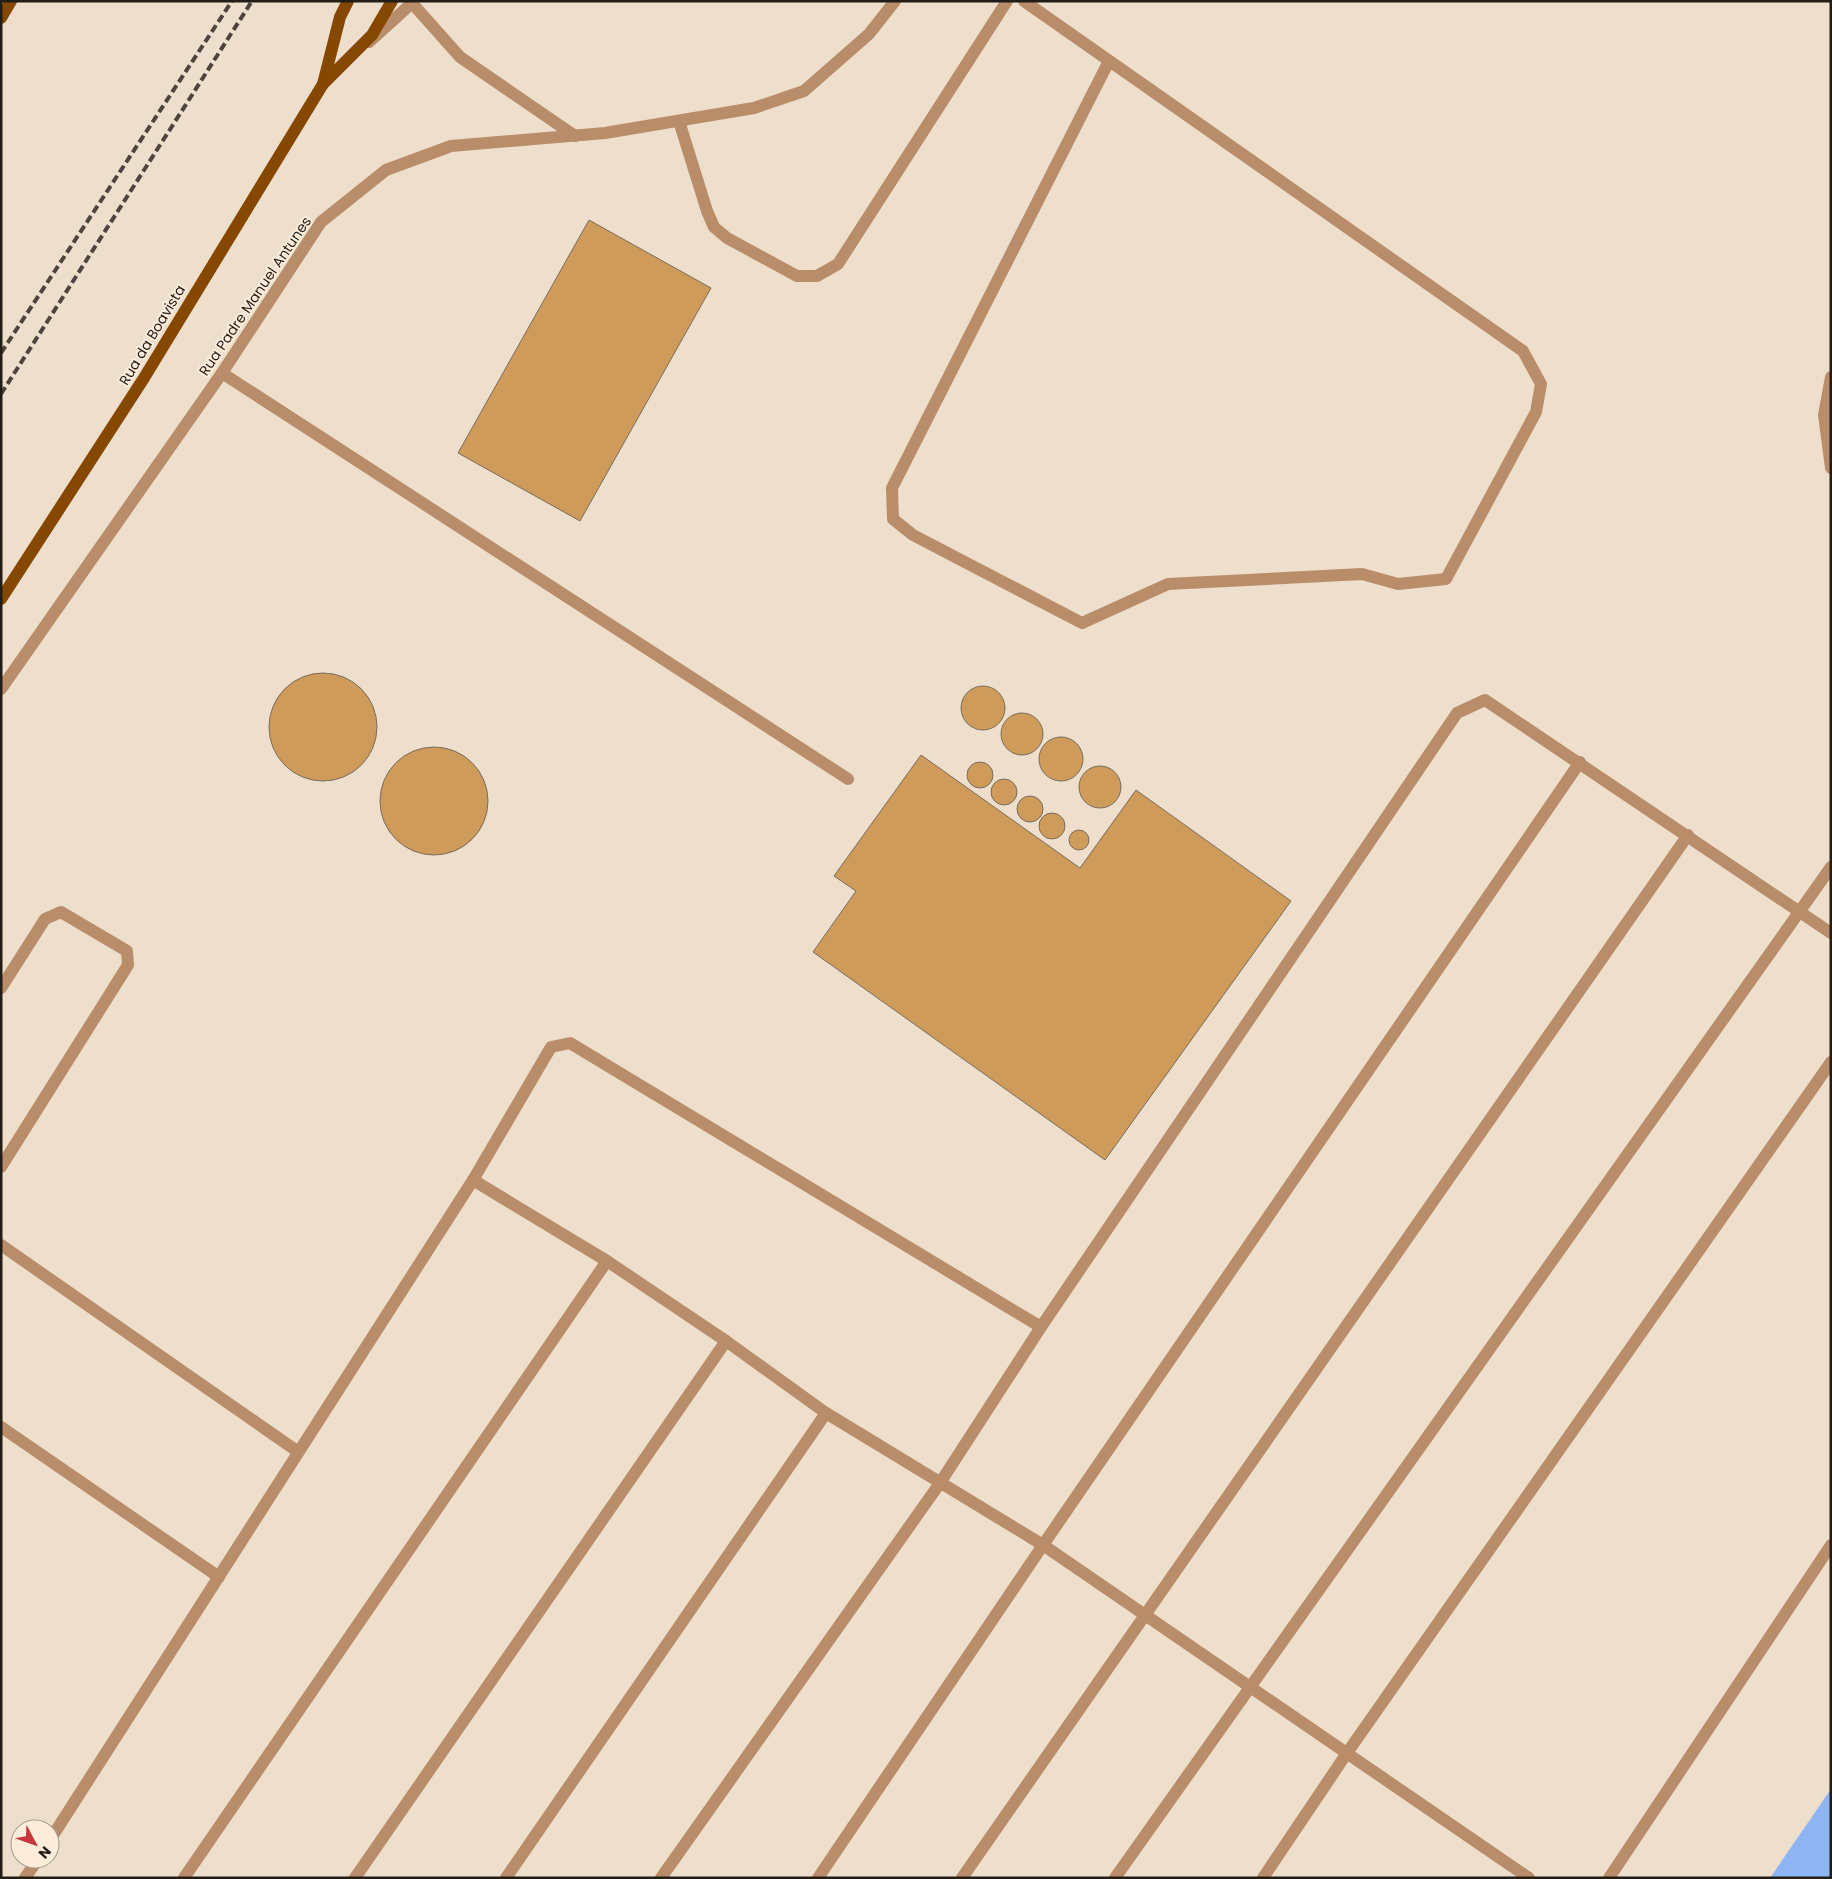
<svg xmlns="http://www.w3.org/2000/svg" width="1832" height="1879" viewBox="0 0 1832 1879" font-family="Poppins,sans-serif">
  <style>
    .water { fill: #8eb4f4 }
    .building { fill: #ce9b5a; stroke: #7a6c5d }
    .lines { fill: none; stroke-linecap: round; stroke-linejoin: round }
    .service { stroke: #b98d69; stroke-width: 12 }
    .primary { stroke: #864800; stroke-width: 12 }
    .rail { stroke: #4d453d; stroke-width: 4; stroke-dasharray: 8 4; stroke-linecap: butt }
    .labels { text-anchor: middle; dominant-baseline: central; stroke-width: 4; stroke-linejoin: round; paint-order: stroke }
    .street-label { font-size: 14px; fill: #231d17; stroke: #fcecda }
  </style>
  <rect width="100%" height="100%" fill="#eedfcd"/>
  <polygon class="water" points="1831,1789 1831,1878 1770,1878"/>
  <g class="building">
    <polygon points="589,220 711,288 580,521 458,453"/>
    <circle cx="323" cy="727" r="54"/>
    <circle cx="983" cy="708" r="22"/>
    <circle cx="1022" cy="734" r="21"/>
    <circle cx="1061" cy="759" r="22"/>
    <circle cx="434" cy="801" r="54"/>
    <polygon points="921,755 1080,868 1136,790 1291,901 1105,1160 813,952 856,891 834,876"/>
    <circle cx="980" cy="775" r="13"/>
    <circle cx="1100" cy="787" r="21"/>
    <circle cx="1004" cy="792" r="13"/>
    <circle cx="1030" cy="809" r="13"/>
    <circle cx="1052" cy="826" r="13"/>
    <circle cx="1079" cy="840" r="10"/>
  </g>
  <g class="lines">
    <g class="service">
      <polyline points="413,1 412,3 460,57 575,136"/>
      <polyline points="1024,1 1523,351 1541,384 1536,412 1446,579 1398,584 1362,574 1168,584 1082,623 913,535 893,519 892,488 1109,61"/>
      <polyline points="369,42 412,3"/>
      <polyline points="679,121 707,211 714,227 727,238 797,276 817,276 838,264 1007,1"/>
      <polyline points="222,373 848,779"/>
      <polyline points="1831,377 1824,415 1831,468"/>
      <polyline points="1,689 222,373 321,222 386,170 451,146 605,133 754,108 804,91 869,34 895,1"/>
      <polyline points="1,988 45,919 61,912 127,951 128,965 1,1167"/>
      <polyline points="473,1180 607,1261 726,1341 826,1413 1043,1545 1529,1878"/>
      <polyline points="1,1245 297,1451"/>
      <polyline points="1,1427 219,1577"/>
      <polyline points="50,1840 473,1180 551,1047 570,1043 1041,1327"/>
      <polyline points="25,1878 38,1859"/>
      <polyline points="184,1878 607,1261"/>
      <polyline points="355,1878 726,1341"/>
      <polyline points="506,1878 826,1413"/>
      <polyline points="661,1878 940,1483 1041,1327 1457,713 1485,700 1831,933"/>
      <polyline points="818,1878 1043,1545 1580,762"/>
      <polyline points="962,1878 1688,835"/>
      <polyline points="1115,1878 1831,867"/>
      <polyline points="1263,1878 1347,1753 1831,1062"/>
      <polyline points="1609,1878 1831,1545"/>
    </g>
    <g class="primary">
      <polyline points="1,18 11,1"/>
      <polyline points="323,84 340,17 348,1"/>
      <polyline points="1,599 144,378 323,84 372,35 392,1"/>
    </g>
    <g class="rail">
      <polyline points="1,353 232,1"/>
      <polyline points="1,394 252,1"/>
    </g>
  </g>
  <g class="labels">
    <g class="street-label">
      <text transform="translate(255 296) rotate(-56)">Rua Padre Manuel Antunes</text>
      <text transform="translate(152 335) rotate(-59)">Rua da Boavista</text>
    </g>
  </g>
  <rect width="1832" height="1879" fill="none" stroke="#231d17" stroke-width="5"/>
  <g transform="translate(35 1844) rotate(131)"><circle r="24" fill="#fcecda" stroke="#a5998c"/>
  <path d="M0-4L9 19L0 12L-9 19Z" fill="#c6363b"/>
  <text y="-8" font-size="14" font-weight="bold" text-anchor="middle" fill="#231d17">N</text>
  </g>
</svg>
